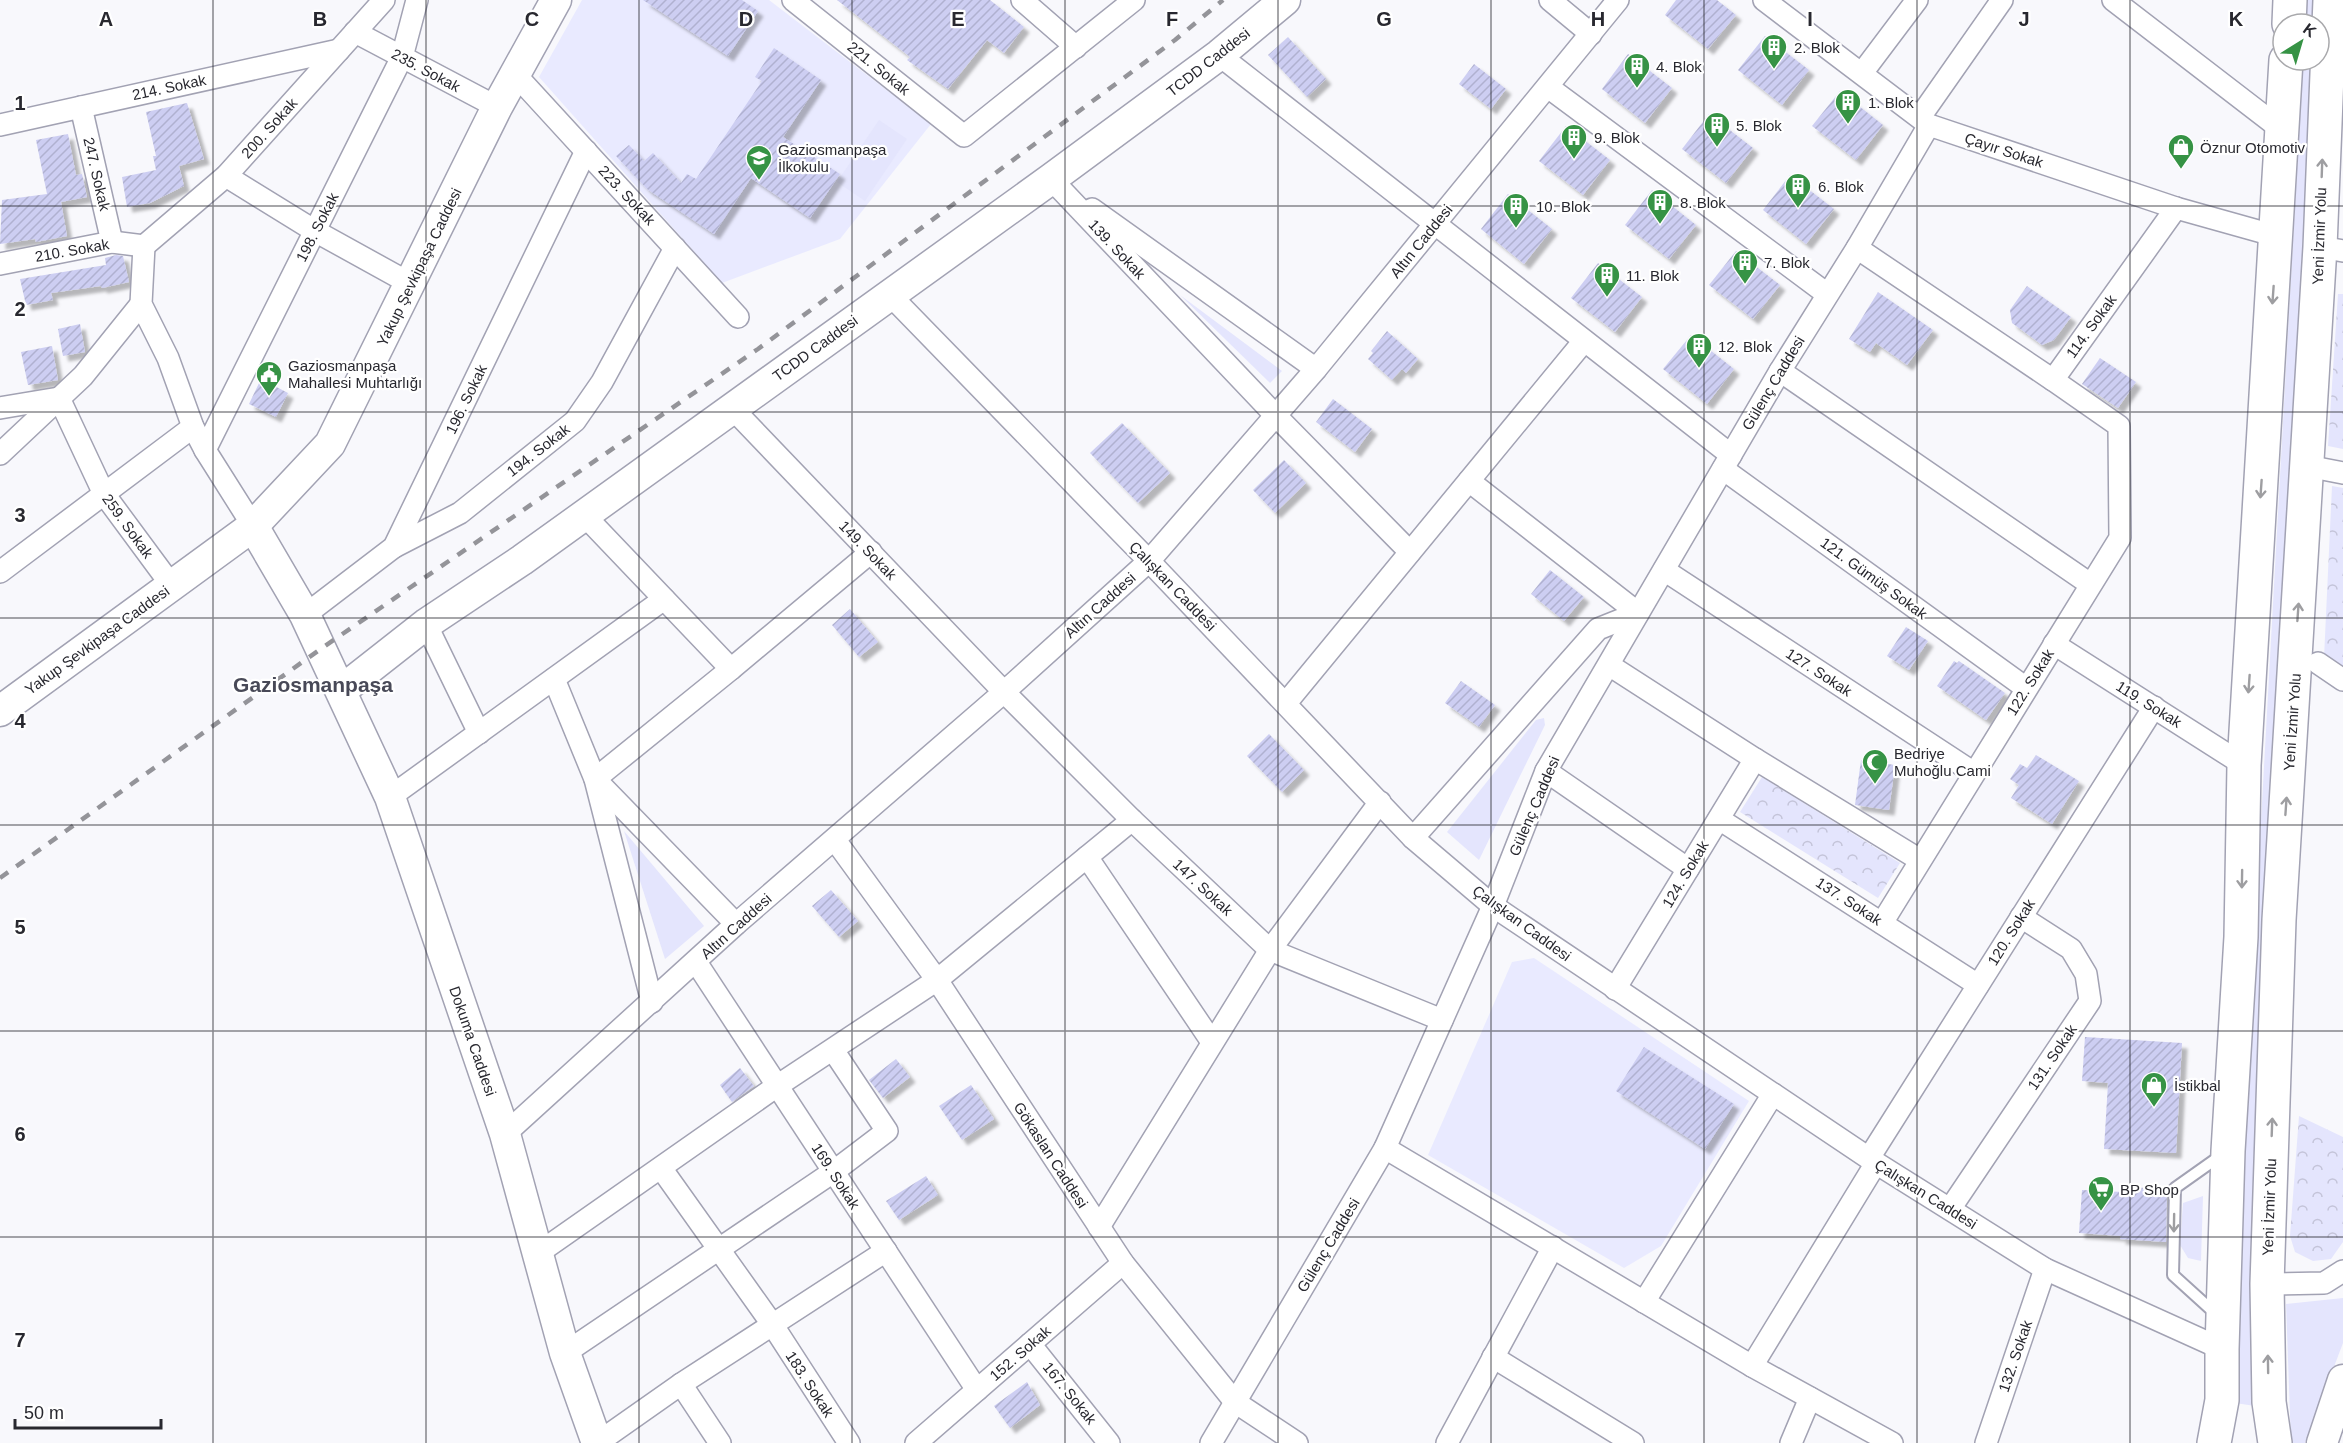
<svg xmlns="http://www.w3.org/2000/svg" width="2343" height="1443" viewBox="0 0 2343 1443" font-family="Arial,sans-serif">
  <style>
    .built { fill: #e9eaff }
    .grass { fill: #e4e5fd }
    .forest { fill: url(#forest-crowns) }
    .building { fill: url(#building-hatch); filter: url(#shadow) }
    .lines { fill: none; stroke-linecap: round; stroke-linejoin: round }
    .service-casing { stroke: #a2a2b3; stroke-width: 14 }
    .minor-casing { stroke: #a2a2b3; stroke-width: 24 }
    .secondary-casing { stroke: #a2a2b3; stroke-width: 33 }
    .trunk-casing { stroke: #a2a2b3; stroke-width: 36 }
    .service { stroke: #fff; stroke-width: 10 }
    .minor { stroke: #fff; stroke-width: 21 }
    .secondary { stroke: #fff; stroke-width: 30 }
    .trunk { stroke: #fff; stroke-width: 33 }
    .rail { stroke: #949499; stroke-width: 4.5; stroke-dasharray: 10 10; stroke-linecap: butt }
    .oneway { stroke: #9e9ea1 }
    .grid { fill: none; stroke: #28282f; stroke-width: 1.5; stroke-opacity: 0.55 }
    .labels { text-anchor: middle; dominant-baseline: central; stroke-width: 4.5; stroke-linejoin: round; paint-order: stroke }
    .poi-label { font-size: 15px; fill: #28282f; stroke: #fff; text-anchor: start }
    .street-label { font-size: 15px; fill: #28282f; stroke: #fff }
    .district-label { font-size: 21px; font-weight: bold; fill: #484957; stroke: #fff }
    .grid-label { font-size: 20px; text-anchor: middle; font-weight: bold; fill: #28282f; stroke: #fff; stroke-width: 4.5; stroke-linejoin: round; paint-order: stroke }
  </style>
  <defs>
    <pattern id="forest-crowns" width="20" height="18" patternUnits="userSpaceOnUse" patternTransform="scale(1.5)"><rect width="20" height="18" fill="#e4e5fd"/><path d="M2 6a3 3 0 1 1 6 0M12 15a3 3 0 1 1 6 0" fill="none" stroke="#c4c4d9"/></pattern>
    <pattern id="building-hatch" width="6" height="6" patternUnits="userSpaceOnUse" patternTransform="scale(1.5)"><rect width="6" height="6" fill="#cdcef2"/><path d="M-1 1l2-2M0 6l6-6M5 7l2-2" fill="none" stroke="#b0b1d0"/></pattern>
    <filter id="shadow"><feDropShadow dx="5.5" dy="5.5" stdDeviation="1.5" flood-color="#0004"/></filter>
  </defs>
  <rect width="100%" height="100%" fill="#f8f8fc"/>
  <g class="built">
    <polygon points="582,0 769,0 931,124 840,239 722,283 539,77"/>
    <polygon points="1534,958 1749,1101 1661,1246 1624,1268 1428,1155 1512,962"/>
  </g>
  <g class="grass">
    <polygon points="2306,0 2317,0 2316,24 2305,24"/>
    <polygon points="2303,60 2314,60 2255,1406 2235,1403 2245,1111"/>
    <polygon points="879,120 907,139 865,201 837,182"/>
    <polygon points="1180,295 1282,371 1270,383"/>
    <polygon points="1544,718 1545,725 1479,860 1447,832 1536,720"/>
    <polygon points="624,831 704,926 665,959"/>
    <polygon points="2203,1196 2201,1261 2188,1258 2180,1245 2183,1203"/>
    <polygon points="2343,1298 2343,1343 2305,1443 2291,1443 2286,1304"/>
  </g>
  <g class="forest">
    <polygon points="2338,294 2343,294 2343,449 2328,446"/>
    <polygon points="2332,486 2343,488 2343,669 2324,658"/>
    <polygon points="1762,777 1900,863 1878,898 1740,812"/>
    <polygon points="2299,1116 2343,1137 2343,1242 2331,1259 2313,1261 2295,1252 2290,1236"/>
  </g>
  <g class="building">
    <polygon points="643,0 742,0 758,11 728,56"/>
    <polygon points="837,0 990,0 1024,27 1004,53 987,40 948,89 907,60 910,57"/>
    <polygon points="1676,0 1717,0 1736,15 1708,49 1665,15"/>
    <polygon points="1765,36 1809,70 1782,105 1738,70"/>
    <polygon points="1288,37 1326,79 1307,97 1268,55"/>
    <polygon points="774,48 821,80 783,137 840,174 810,218 751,178 714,234 647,189 616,156 629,145 644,161 653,153 681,183 687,174 696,179 762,81 755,77"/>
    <polygon points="1628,54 1672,88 1645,123 1602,89"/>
    <polygon points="1474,64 1506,89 1491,109 1459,84"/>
    <polygon points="1840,91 1883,125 1856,160 1812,126"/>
    <polygon points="187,103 204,159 179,166 184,186 150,203 127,207 122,177 156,170 153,156 156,156 146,112"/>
    <polygon points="1709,114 1753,148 1726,183 1682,149"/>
    <polygon points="1566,126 1610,160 1583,195 1539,161"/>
    <polygon points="68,134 76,175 82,174 87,197 61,202 67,236 36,242 35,239 0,244 2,200 47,194 36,140"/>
    <polygon points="1790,175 1834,209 1806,244 1763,210"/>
    <polygon points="1652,190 1696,225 1669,259 1625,225"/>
    <polygon points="1508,194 1552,229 1524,264 1481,229"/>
    <polygon points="1736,251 1780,285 1753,319 1709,285"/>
    <polygon points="116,255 123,256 129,282 102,288 101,286 51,293 53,300 26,305 20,279 106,265 105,258"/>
    <polygon points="1598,263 1642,297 1615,332 1571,298"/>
    <polygon points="2027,286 2071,317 2054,340 2042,345 2012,323 2010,310"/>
    <polygon points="1878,292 1933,330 1907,365 1876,343 1870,352 1849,339"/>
    <polygon points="80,324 85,352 63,356 58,329"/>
    <polygon points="1387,331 1418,359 1406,373 1402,369 1392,380 1368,359 1373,353 1371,351"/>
    <polygon points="1691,335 1734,369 1707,404 1663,369"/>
    <polygon points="52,346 58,380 28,385 21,352"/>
    <polygon points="2100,358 2136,382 2118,408 2082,384"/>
    <polygon points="261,379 288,393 276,417 249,404"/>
    <polygon points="1333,399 1372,429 1355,452 1316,422"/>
    <polygon points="1122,423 1170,473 1138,503 1090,453"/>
    <polygon points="1284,460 1306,483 1275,513 1253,490"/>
    <polygon points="1550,570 1584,597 1564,621 1531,594"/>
    <polygon points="850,609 878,642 859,657 832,625"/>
    <polygon points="1906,627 1928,641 1909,670 1887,656"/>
    <polygon points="1954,661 1957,663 1959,661 2005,693 1986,720 1937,686"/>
    <polygon points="1461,681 1495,705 1479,727 1445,703"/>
    <polygon points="1269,734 1304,770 1282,792 1247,756"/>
    <polygon points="2036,755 2079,781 2052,824 2011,798 2019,785 2010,779 2020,764 2027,768"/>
    <polygon points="1861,760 1895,765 1889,810 1855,805"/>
    <polygon points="831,890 858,921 839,937 812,906"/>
    <polygon points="2085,1037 2182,1043 2176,1153 2104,1149 2108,1083 2082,1081"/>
    <polygon points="1644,1047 1734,1104 1705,1149 1616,1091"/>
    <polygon points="896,1059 910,1077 883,1098 869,1080"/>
    <polygon points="740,1068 754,1086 732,1102 720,1085"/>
    <polygon points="971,1085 994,1119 962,1140 939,1106"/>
    <polygon points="926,1176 938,1195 899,1220 886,1201"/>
    <polygon points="2123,1186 2167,1190 2166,1242 2120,1239 2121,1236 2079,1233 2082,1190 2123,1192"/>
    <polygon points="1027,1382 1040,1405 1010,1428 994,1406"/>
  </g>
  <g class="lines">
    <g class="service-casing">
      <polyline id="service" points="2216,1314 2173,1275 2175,1188 2223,1154"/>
    </g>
    <g class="minor-casing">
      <g id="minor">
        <polyline points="793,0 964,136 1134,0"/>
        <polyline points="1022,0 1076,47"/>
        <polyline points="1550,0 1591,34"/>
        <polyline points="1764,0 1929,125 2176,208 2276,236"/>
        <polyline points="2113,0 2282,130"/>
        <polyline points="355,32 497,107"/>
        <polyline points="1219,55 1731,455"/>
        <polyline points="1862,73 1917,0"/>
        <polyline points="515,74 738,317"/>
        <polyline points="1548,87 1827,294"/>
        <polyline points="81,107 112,242"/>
        <polyline points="1920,117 2002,0"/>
        <polyline points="0,125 339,50"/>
        <polyline points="226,176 315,231 411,284"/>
        <polyline points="1051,179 1276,416 1410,552"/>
        <polyline points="1092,209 1316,369"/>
        <polyline points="144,246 226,176 384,0"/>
        <polyline points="144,246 141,304 168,358 193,427 205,450 253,526"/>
        <polyline points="2320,247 2343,251"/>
        <polyline points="1857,248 2053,380"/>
        <polyline points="0,264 112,242 144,246"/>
        <polyline points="889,294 1149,561 1413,838 1493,906 1876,1163 2045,1269 2222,1349"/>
        <polyline points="1780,371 2090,584"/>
        <polyline points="0,408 59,398 104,494 172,586"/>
        <polyline points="732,408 1004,692 1132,820 1270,950 1442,1020"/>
        <polyline points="205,450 402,57 417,0"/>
        <polyline points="0,454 83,376 141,304"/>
        <polyline points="2307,466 2343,473"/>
        <polyline points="1723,469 2026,688"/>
        <polyline points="1469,481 1638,613"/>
        <polyline points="584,515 731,669 871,552"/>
        <polyline points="394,547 460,513 575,421 602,382 675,248"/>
        <polyline points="1664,570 1974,773"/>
        <polyline points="0,572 193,427"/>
        <polyline points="305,615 394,547 586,151"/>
        <polyline points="426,624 479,733"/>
        <polyline points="2054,644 2244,765"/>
        <polyline points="2318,663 2343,680"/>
        <polyline points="1609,665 1755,759 1920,860"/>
        <polyline points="731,669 595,779 736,924"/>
        <polyline points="554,679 595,779 652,1002"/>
        <polyline points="1286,703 1584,341"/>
        <polyline points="1546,771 1688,869"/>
        <polyline points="390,797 664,599"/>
        <polyline points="1719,819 1978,985"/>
        <polyline points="1413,838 1598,629 1638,613"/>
        <polyline points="835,840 937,980 1123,1263 1235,1402 1297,1443"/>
        <polyline points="1087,857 1212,1042"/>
        <polyline points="1882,923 2120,538 2119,426 2053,380 2176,208"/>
        <polyline points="696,962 977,1390"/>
        <polyline points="1615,989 1755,759"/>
        <polyline points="505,1134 736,924 1004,692 1149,561 1316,369 1618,0"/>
        <polyline points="1385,1148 1752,1366 1892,1443"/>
        <polyline points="1869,1158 2154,707"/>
        <polyline points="661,1168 772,1324 849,1443"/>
        <polyline points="1950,1209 2090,1001 2086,974 2071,949 2021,917"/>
        <polyline points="1099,1227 1270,950 1380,802"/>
        <polyline points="537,1254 777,1086 937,980 1132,820"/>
        <polyline points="2267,1284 2324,1283 2343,1271"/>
        <polyline points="1644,1302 1773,1094"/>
        <polyline points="1030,1344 1109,1443"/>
        <polyline points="565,1353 833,1172 887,1131 833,1050"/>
        <polyline points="1493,1357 1633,1443"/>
        <polyline points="1752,1366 1876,1163"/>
        <polyline points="681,1384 720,1443"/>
        <polyline points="597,1443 681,1384 886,1251"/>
        <polyline points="916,1443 1123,1263"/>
        <polyline points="1211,1443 1385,1148 1493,906 1546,771 1780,371 1857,248 1929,125"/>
        <polyline points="1447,1443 1553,1247"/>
        <polyline points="1791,1443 1810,1398"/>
        <polyline points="1986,1443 2045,1269"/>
      </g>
    </g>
    <g class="secondary-casing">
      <g id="secondary">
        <polyline points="253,526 305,615 390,797 505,1134 565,1353 597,1443"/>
        <polyline points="342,690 426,624 522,560 1051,179 1219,55 1285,0"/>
        <polyline points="0,711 253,526 330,444 497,107 556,0"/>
        <polyline points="2322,1443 2343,1380"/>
      </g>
    </g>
    <g class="trunk-casing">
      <g id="trunk">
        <polyline points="2289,24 2290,0"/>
        <polyline points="2214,1443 2222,1400 2222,1349 2228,1151 2241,937 2244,765 2286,60"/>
        <polyline points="2275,1443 2269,1402 2267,1284 2279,920 2320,247 2330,0"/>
      </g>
    </g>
    <use href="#service" class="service"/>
    <use href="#minor" class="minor"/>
    <use href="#secondary" class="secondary"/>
    <use href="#trunk" class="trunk"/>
    <polyline class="rail" points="0,878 322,648 758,349 1175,40 1223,0"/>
  </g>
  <defs><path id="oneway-shaft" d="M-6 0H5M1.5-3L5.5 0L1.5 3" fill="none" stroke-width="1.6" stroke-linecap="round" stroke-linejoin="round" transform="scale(1.5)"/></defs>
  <g class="oneway">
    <use href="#oneway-shaft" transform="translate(2322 168) rotate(-88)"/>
    <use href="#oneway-shaft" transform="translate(2273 295) rotate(94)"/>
    <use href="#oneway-shaft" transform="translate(2261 489) rotate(94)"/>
    <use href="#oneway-shaft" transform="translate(2298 612) rotate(-86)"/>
    <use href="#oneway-shaft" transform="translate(2249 684) rotate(94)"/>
    <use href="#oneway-shaft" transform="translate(2286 806) rotate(-86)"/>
    <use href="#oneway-shaft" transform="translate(2242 879) rotate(91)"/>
    <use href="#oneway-shaft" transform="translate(2272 1127) rotate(-88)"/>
    <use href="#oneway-shaft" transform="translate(2174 1223) rotate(91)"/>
    <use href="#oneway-shaft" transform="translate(2268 1364) rotate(-91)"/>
  </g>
  <path class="grid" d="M 213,0 L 213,1443M 426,0 L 426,1443M 639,0 L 639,1443M 852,0 L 852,1443M 1065,0 L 1065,1443M 1278,0 L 1278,1443M 1491,0 L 1491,1443M 1704,0 L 1704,1443M 1917,0 L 1917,1443M 2130,0 L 2130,1443M 0,206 L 2343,206M 0,412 L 2343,412M 0,618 L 2343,618M 0,825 L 2343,825M 0,1031 L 2343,1031M 0,1237 L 2343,1237"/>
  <defs>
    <g id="building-pin" transform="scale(1.35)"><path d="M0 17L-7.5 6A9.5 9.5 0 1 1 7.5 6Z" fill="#369345" stroke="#fff"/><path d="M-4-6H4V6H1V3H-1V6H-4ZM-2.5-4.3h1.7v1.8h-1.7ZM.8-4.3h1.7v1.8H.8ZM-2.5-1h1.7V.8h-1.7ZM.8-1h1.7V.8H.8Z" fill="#fff"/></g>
    <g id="shop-pin" transform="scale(1.35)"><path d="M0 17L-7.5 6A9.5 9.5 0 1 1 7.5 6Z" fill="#369345" stroke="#fff"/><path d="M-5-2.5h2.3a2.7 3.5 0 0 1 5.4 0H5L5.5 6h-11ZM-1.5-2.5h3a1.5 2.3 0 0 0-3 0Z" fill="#fff"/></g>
    <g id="school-pin" transform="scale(1.35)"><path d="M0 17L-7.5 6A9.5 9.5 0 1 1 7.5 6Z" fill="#369345" stroke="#fff"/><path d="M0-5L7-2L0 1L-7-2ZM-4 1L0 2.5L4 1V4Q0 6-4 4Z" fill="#fff"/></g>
    <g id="civic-pin" transform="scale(1.35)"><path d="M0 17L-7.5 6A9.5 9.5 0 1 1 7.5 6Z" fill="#369345" stroke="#fff"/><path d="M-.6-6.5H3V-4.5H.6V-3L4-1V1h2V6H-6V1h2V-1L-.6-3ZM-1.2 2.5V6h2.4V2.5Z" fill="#fff"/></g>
    <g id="mosque-pin" transform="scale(1.35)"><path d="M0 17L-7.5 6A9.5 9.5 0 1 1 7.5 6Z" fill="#369345" stroke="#fff"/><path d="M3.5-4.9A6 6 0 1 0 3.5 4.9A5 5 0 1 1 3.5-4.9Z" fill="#fff"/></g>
    <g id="supermarket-pin" transform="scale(1.35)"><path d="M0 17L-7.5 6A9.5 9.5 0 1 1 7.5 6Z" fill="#369345" stroke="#fff"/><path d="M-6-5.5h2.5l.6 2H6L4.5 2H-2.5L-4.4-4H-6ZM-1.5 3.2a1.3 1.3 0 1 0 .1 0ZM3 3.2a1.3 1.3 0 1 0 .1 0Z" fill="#fff"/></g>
  </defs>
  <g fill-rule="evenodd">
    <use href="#building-pin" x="1774" y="47"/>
    <use href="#building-pin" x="1637" y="66"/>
    <use href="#building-pin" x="1848" y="102"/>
    <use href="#building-pin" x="1717" y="125"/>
    <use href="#building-pin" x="1574" y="137"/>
    <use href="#shop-pin" x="2181" y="147"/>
    <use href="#school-pin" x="759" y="158"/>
    <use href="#building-pin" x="1798" y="186"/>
    <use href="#building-pin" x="1660" y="202"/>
    <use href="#building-pin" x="1516" y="206"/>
    <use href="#building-pin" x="1745" y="262"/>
    <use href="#building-pin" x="1607" y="275"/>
    <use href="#building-pin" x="1699" y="346"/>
    <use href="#civic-pin" x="269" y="374"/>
    <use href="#mosque-pin" x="1875" y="762"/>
    <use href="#shop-pin" x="2154" y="1085"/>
    <use href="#supermarket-pin" x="2101" y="1189"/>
  </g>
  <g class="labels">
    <g class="poi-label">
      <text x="1794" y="47">2. Blok</text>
      <text x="1656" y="66">4. Blok</text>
      <text x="1868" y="102">1. Blok</text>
      <text x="1736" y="125">5. Blok</text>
      <text x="1594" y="137">9. Blok</text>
      <text x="2200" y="147">Öznur Otomotiv</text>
      <text x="778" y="149">Gaziosmanpaşa<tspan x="778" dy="17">İlkokulu</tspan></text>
      <text x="1818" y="186">6. Blok</text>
      <text x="1680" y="202">8. Blok</text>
      <text x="1536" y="206">10. Blok</text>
      <text x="1764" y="262">7. Blok</text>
      <text x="1626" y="275">11. Blok</text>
      <text x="1718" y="346">12. Blok</text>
      <text x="288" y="365">Gaziosmanpaşa<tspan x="288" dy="17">Mahallesi Muhtarlığı</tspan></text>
      <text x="1894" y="753">Bedriye<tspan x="1894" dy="17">Muhoğlu Cami</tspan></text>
      <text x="2174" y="1085">İstikbal</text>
      <text x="2120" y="1189">BP Shop</text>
    </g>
    <g class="street-label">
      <text transform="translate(1208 62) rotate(-38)">TCDD Caddesi</text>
      <text transform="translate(879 68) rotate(39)">221. Sokak</text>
      <text transform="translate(426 70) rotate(28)">235. Sokak</text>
      <text transform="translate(169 87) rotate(-12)">214. Sokak</text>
      <text transform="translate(269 128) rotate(-48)">200. Sokak</text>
      <text transform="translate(2004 150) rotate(18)">Çayır Sokak</text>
      <text transform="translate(97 174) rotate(77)">247. Sokak</text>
      <text transform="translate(627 195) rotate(47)">223. Sokak</text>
      <text transform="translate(317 227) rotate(-63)">198. Sokak</text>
      <text transform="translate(2319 236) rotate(-88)">Yeni İzmir Yolu</text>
      <text transform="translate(1421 241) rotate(-51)">Altın Caddesi</text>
      <text transform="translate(1117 249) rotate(47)">139. Sokak</text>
      <text transform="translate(72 250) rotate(-10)">210. Sokak</text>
      <text transform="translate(419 267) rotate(-64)">Yakup Şevkipaşa Caddesi</text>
      <text transform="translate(2091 326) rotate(-54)">114. Sokak</text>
      <text transform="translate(815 348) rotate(-36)">TCDD Caddesi</text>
      <text transform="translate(1773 383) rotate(-59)">Gülenç Caddesi</text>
      <text transform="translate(466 399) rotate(-64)">196. Sokak</text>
      <text transform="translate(538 450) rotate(-38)">194. Sokak</text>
      <text transform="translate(128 526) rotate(54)">259. Sokak</text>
      <text transform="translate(868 550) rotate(46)">149. Sokak</text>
      <text transform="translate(1874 578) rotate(36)">121. Gümüş Sokak</text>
      <text transform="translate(1173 586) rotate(46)">Çalışkan Caddesi</text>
      <text transform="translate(1100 605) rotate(-42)">Altın Caddesi</text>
      <text transform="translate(97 640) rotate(-36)">Yakup Şevkipaşa Caddesi</text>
      <text transform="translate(1819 672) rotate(33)">127. Sokak</text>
      <text transform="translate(2030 682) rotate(-58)">122. Sokak</text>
      <text transform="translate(2149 704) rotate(32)">119. Sokak</text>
      <text transform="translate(2292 722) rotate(-86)">Yeni İzmir Yolu</text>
      <text transform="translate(1534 806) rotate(-67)">Gülenç Caddesi</text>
      <text transform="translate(1685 874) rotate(-59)">124. Sokak</text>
      <text transform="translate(1203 887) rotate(43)">147. Sokak</text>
      <text transform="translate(1849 901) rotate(33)">137. Sokak</text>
      <text transform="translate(1522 923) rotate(36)">Çalışkan Caddesi</text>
      <text transform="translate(736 926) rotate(-42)">Altın Caddesi</text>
      <text transform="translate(2011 932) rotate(-58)">120. Sokak</text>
      <text transform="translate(473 1041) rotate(71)">Dokuma Caddesi</text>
      <text transform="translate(2052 1057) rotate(-56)">131. Sokak</text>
      <text transform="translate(1051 1155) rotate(57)">Gökaslan Caddesi</text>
      <text transform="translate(836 1176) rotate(57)">169. Sokak</text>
      <text transform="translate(1926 1194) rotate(32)">Çalışkan Caddesi</text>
      <text transform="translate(2269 1207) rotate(-88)">Yeni İzmir Yolu</text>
      <text transform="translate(1328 1245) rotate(-59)">Gülenç Caddesi</text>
      <text transform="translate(1020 1353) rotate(-41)">152. Sokak</text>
      <text transform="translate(2015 1356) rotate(-71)">132. Sokak</text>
      <text transform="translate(810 1384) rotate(57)">183. Sokak</text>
      <text transform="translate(1070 1393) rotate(51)">167. Sokak</text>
    </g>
    <g class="district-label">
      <text x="313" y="684">Gaziosmanpaşa</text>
    </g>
  </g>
  <g class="grid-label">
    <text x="106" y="26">A</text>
    <text x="320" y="26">B</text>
    <text x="532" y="26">C</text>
    <text x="746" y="26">D</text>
    <text x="958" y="26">E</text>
    <text x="1172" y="26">F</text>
    <text x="1384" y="26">G</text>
    <text x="1598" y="26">H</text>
    <text x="1810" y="26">I</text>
    <text x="2024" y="26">J</text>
    <text x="2236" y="26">K</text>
    <text x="20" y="110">1</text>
    <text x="20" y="316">2</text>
    <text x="20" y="522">3</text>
    <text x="20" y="728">4</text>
    <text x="20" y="934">5</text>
    <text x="20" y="1141">6</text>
    <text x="20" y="1347">7</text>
  </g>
  <g transform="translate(2301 42) rotate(37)"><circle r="28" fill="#ffffff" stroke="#a9a9ac" stroke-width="1.5"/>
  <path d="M0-4.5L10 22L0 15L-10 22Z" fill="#369345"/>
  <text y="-9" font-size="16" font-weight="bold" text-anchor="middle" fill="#28282f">K</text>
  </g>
  <path d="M15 1419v9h146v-9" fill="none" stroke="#28282f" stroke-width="3"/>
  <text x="24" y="1419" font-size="18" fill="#28282f" stroke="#ffffff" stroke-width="4.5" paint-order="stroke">50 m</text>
</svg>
